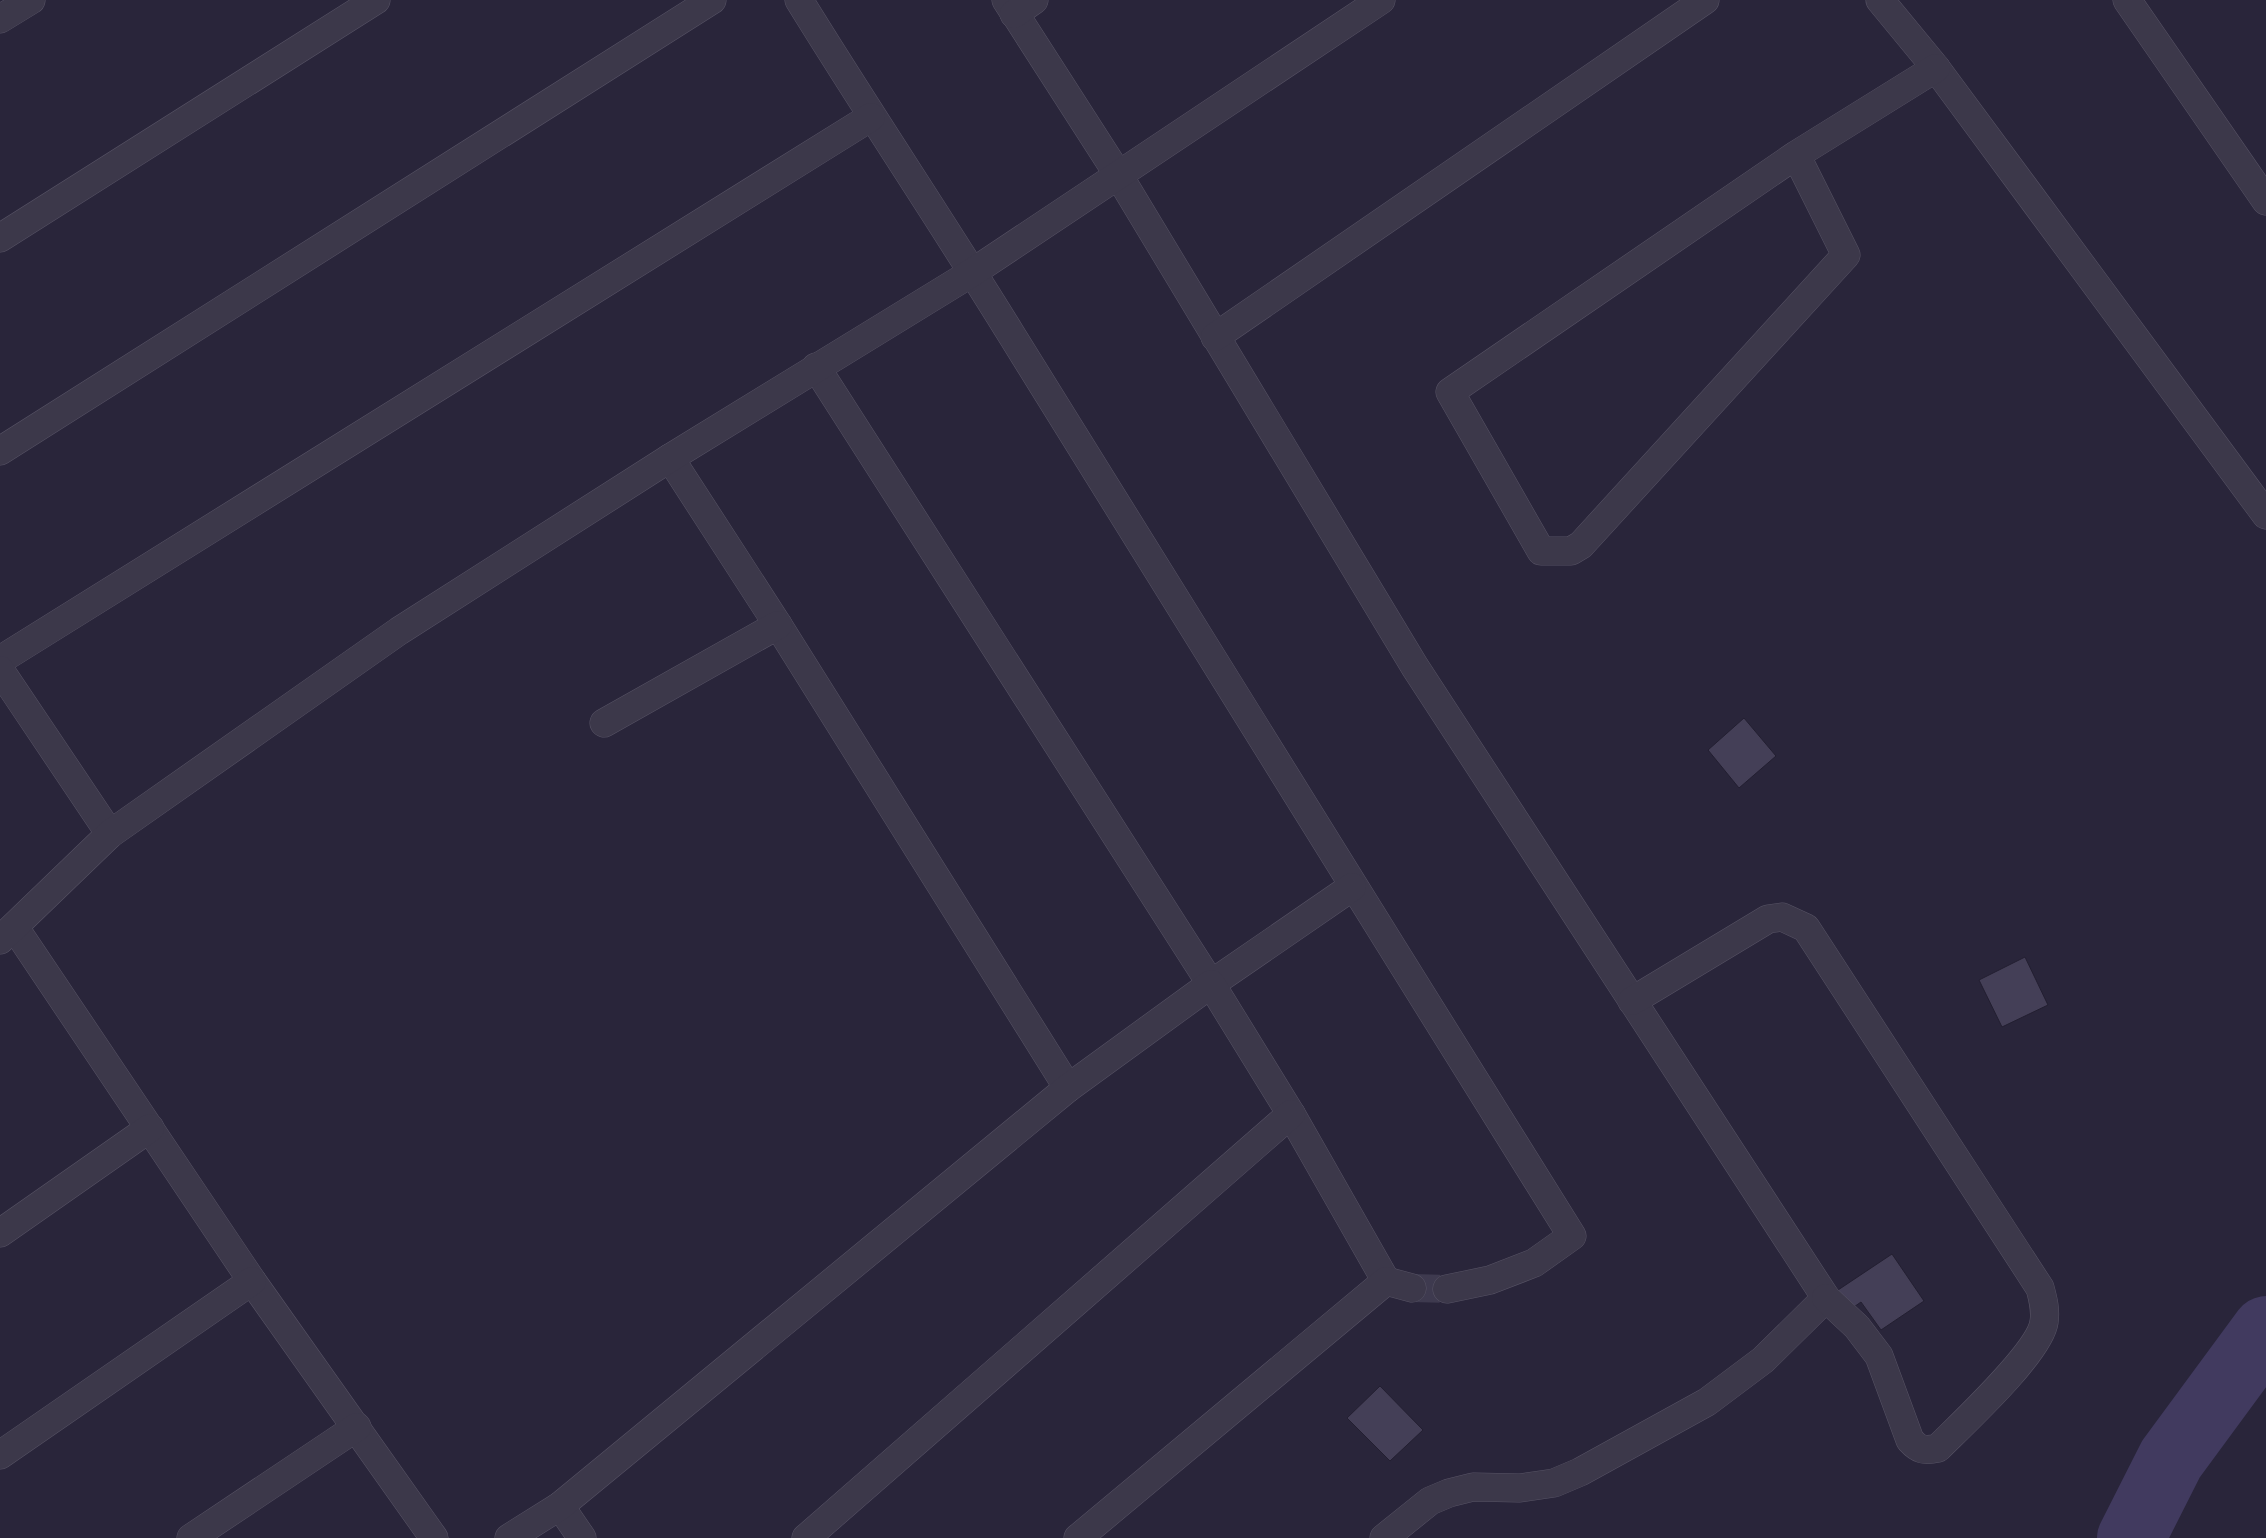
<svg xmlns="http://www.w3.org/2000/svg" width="2266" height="1538" viewBox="0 0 2266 1538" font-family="Figtree,sans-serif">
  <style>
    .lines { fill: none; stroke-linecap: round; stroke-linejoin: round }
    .river { stroke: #413a5f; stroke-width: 68 }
    .building { fill: #443f57; stroke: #231f31 }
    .minor-tunnel { stroke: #3e3a4f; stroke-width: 28; stroke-dasharray: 28 14; stroke-linecap: butt }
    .minor-casing { stroke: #575365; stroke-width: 29 }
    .minor { stroke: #3c384a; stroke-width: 28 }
  </style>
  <rect width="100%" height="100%" fill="#29253a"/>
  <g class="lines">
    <polyline class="river" points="2131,1538 2171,1459 2266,1330"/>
  </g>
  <g class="building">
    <polygon points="1744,718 1776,756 1739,788 1708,750"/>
    <polygon points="2025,957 2048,1005 2002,1027 1979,980"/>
    <polygon points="1892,1254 1924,1301 1881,1330 1861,1302 1851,1309 1838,1290"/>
    <polygon points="1380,1386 1423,1430 1390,1461 1347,1418"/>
  </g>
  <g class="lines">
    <polyline class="minor-tunnel" points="1412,1288 1447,1289"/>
    <g class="minor-casing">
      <g id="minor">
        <path d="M 799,0 C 868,112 942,222 1011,334 C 1199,635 1384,936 1572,1236 L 1534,1263 L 1490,1280 L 1447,1289"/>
        <polyline points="1006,0 1119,176 1415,667 1826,1298 1763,1360 1707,1402 1580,1472 1554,1483 1520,1488 1473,1487 1449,1493 1430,1501 1384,1538"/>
        <polyline points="1880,0 1936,68 2266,515"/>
        <polyline points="2127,0 2266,201"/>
        <polyline points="1014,14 1034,0"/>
        <polyline points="0,19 31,0"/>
        <polyline points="1796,155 1846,255 1581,545 1571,551 1541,551 1450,392 1796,155 1936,68"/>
        <polyline points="0,238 376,0"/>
        <polyline points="1215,337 1705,0"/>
        <polyline points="816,367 1211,984 1352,887"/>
        <polyline points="0,451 712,0"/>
        <polyline points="670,458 778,625 1068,1088"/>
        <polyline points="0,660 871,117"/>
        <polyline points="0,670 110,834"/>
        <polyline points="604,723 778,625"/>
        <polyline points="15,928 252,1281 434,1538"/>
        <polyline points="0,940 110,834 399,631 670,458 973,272 1381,0"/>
        <path d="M 1632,1001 L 1768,919 L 1782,917 L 1806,928 L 2040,1288 C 2043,1299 2046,1310 2044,1322 C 2040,1352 1962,1424 1938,1448 C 1924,1451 1919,1450 1910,1440 L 1879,1356 L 1857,1327 L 1826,1298"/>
        <polyline points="0,1233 150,1128"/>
        <polyline points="0,1455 252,1281"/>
        <polyline points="560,1506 582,1538"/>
        <polyline points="191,1538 357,1427"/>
        <polyline points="509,1538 560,1506 1068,1088 1211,984 1291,1114 1386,1281"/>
        <polyline points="806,1538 1291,1114"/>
        <polyline points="1078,1538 1386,1281 1412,1288"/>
      </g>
    </g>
    <use href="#minor" class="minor"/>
  </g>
</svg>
